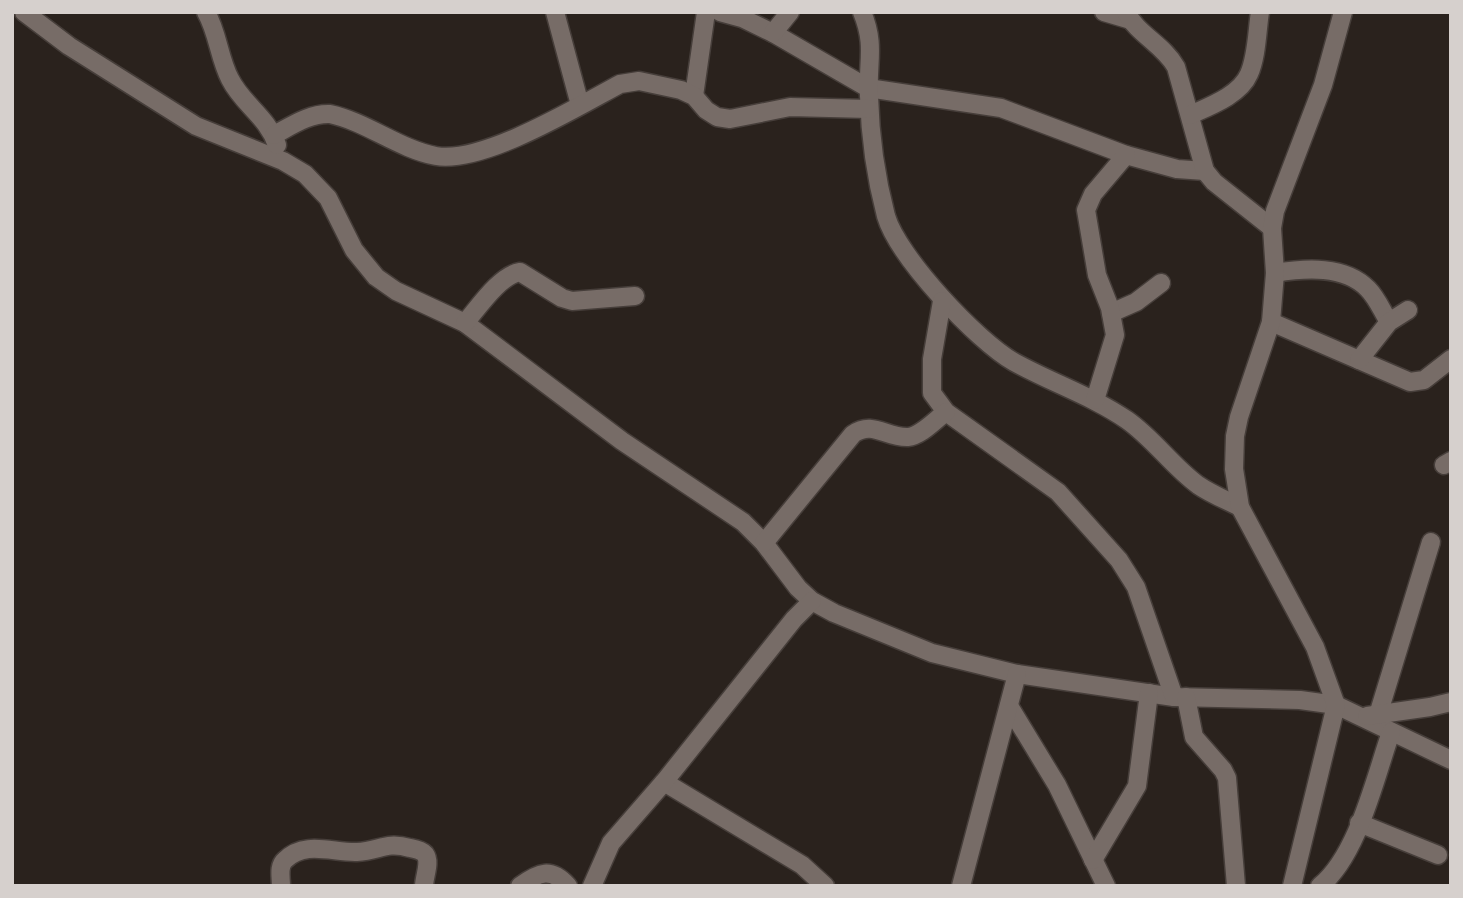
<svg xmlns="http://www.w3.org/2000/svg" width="1463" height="898" viewBox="0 0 1463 898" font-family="Overpass,sans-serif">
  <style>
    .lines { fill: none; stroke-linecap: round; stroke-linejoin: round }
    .minor-casing { stroke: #463e3a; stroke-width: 21 }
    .minor { stroke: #776c67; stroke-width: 18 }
  </style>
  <rect width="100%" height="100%" fill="#2a221d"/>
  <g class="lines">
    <g class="minor-casing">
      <g id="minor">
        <polyline points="24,12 69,46 196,126 283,161 305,174 328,198 354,250 376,277 396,291 465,323 622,441 743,522 764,543 798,588 812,601 834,613 932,653 1017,674 1174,697 1300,700 1336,705 1451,760"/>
        <path d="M 206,12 C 218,33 219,58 230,79 C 243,105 267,116 277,145"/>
        <polyline points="555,12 580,105"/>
        <polyline points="720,12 742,18 773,33 868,88 1001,108 1126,155 1177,169 1205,171"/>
        <path d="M 862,12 C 876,46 867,62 869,96 C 870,135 876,178 886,216 C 898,257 977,341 1014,362 C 1052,383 1092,396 1127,420 C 1154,439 1172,466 1198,485 C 1211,494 1226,500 1240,507"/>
        <polyline points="1104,12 1131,20"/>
        <path d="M 1126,12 C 1137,34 1164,45 1176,67 L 1205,171 L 1214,182 L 1272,228"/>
        <polyline points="773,33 790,12"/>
        <polyline points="694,96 706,12"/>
        <path d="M 1190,115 C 1210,106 1240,95 1249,74 C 1257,56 1257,31 1260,12"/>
        <path d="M 274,135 C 291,126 310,113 330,114 C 367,122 399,149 436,156 C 483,164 577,107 620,84 L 639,81 L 681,90 L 694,96 L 706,110 L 717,117 L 730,119 L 790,107 L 869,109"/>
        <path d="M 1275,273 C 1305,268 1345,265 1368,289 C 1377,298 1382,311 1389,322"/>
        <polyline points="942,301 932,359 932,393 946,412 1058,492 1119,560 1136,587 1174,697"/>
        <polyline points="1111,313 1136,302 1161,283"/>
        <polyline points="1271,322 1410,382 1424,380 1451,359"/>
        <path d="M 465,323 C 478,308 500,275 520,272 L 562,298 L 572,301 L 635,296"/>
        <polyline points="1359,360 1389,322 1408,310"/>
        <polyline points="1095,400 1115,335 1110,308 1097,275 1086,210 1093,194 1126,155"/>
        <polyline points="1444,465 1451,461"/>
        <path d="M 764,543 L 853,434 C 873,420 886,438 908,437 C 921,436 935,420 946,412"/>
        <polyline points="1186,697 1194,737 1223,770 1227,778 1236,886"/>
        <polyline points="1009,706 1057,785 1106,886"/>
        <polyline points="1378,715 1431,542"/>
        <polyline points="1367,716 1430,707 1451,702"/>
        <polyline points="664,782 802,865 825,886"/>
        <polyline points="1359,823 1438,855"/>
        <polyline points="1093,860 1137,786 1149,693"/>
        <path d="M 281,886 C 281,877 278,866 285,860 C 305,840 333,853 357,852 C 380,851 385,841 410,848 C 415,849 421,850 425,854 C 431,862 424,877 424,886"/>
        <path d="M 520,886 C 539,872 551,867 568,886"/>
        <polyline points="592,886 611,843 664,782 794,619 812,601"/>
        <polyline points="961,886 1017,674"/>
        <polyline points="1292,886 1336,705 1315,647 1240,507 1234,469 1235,436 1239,417 1271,322 1275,273 1272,228 1275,211 1323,85 1343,12"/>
        <path d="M 1320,886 C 1358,855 1375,778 1391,732"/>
      </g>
    </g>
    <use href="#minor" class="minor"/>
  </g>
  <rect width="1463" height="898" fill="none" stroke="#d6d0cd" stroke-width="28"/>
</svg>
